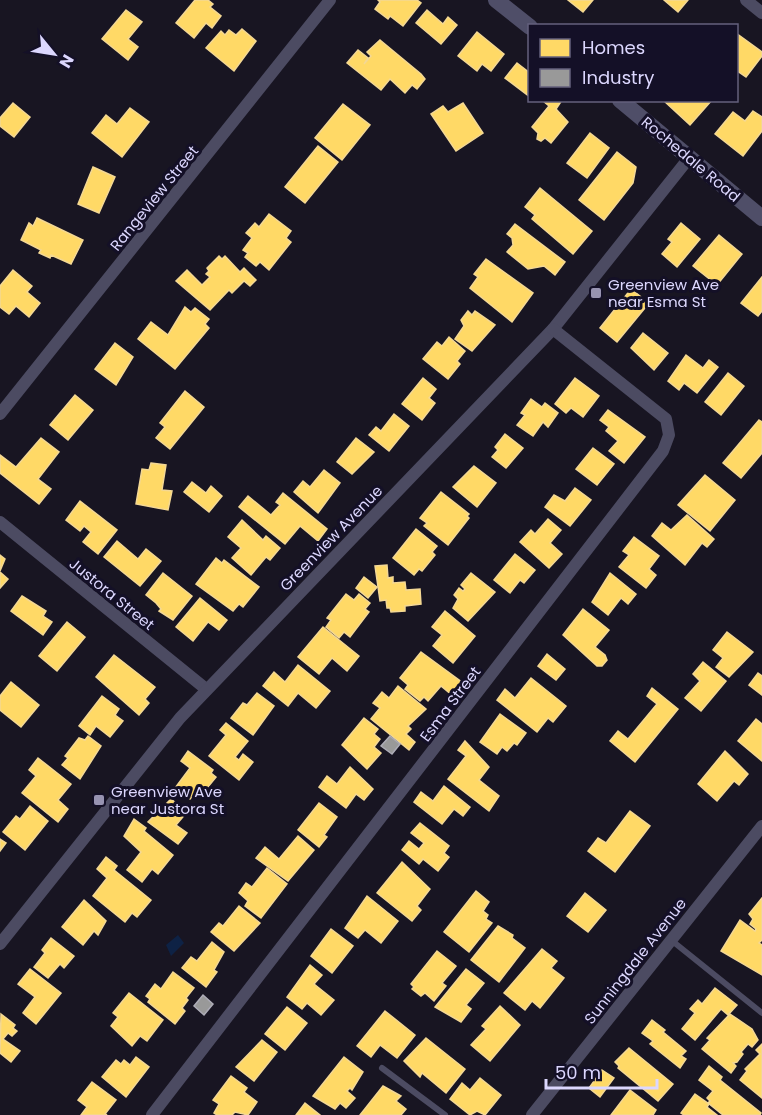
<svg xmlns="http://www.w3.org/2000/svg" width="762" height="1115" viewBox="0 0 762 1115" font-family="Poppins,sans-serif">
  <style>
    .water { fill: #0e2245 }
    .homes { fill: #ffd966; stroke: #f4d894; stroke-width: 1.5 }
    .industry { fill: #999; stroke: #adacb7; stroke-width: 1.5 }
    .lines { fill: none; stroke-linecap: round; stroke-linejoin: round }
    .service { stroke: #4c4b62; stroke-width: 6 }
    .minor { stroke: #4c4b62; stroke-width: 12 }
    .secondary { stroke: #4f4e68; stroke-width: 16 }
    .poi-dot { fill: #9793b1; stroke: #141027; stroke-width: 2 }
    .labels { text-anchor: middle; dominant-baseline: central; stroke-width: 6; stroke-linejoin: round; paint-order: stroke }
    .street-label { font-size: 15px; fill: #dcd7fe; stroke: #141027 }
    .poi-label { font-size: 15px; fill: #dcd7fe; stroke: #141027; text-anchor: start }
  </style>
  <rect width="100%" height="100%" fill="#181522"/>
  <polygon class="water" points="178,935 184,943 171,956 166,945"/>
  <g class="homes">
    <polygon points="195,0 208,0 213,4 210,7 221,16 212,28 206,23 194,38 176,23"/>
    <polygon points="378,0 417,0 421,3 403,26 390,16 388,19 375,9 380,2"/>
    <polygon points="568,0 593,0 583,12"/>
    <polygon points="664,0 688,0 678,12"/>
    <polygon points="126,10 142,22 128,39 138,47 128,60 102,39"/>
    <polygon points="427,10 443,24 448,17 457,25 441,44 416,23"/>
    <polygon points="242,29 256,41 234,71 206,48 221,31 225,35 229,30 236,35"/>
    <polygon points="477,32 504,54 491,71 482,64 477,71 458,56"/>
    <polygon points="736,33 762,52 762,56 746,77 736,70"/>
    <polygon points="380,40 421,74 425,79 417,89 412,85 405,93 390,79 381,90 347,63 358,50 368,58 364,64 371,56 367,52"/>
    <polygon points="517,63 530,73 530,97 505,78"/>
    <polygon points="562,100 556,109 568,122 551,143 545,138 541,141 537,139 538,133 532,127 549,106 543,101"/>
    <polygon points="663,100 712,100 690,125"/>
    <polygon points="13,103 30,117 14,137 0,126 0,118"/>
    <polygon points="463,103 483,133 456,151 431,114 443,106 448,112"/>
    <polygon points="343,104 370,125 342,160 315,138"/>
    <polygon points="130,108 149,122 122,157 92,133 106,115 117,124"/>
    <polygon points="753,111 762,117 762,131 743,156 715,134 733,112 745,121"/>
    <polygon points="590,133 609,148 587,178 567,163"/>
    <polygon points="318,146 338,162 305,203 285,187"/>
    <polygon points="617,152 636,167 633,183 604,220 579,200"/>
    <polygon points="93,167 115,177 99,213 78,204"/>
    <polygon points="540,188 592,231 573,254 532,219 535,215 525,207"/>
    <polygon points="269,214 291,231 286,238 291,242 269,270 260,262 256,266 245,257 248,253 243,250 252,238 246,233 255,223 259,227"/>
    <polygon points="37,218 83,240 71,264 51,255 50,258 39,253 41,250 21,240 29,223 33,226"/>
    <polygon points="681,223 700,239 677,267 662,254 672,242 668,239"/>
    <polygon points="515,224 565,262 555,275 544,266 528,269 507,252 513,245 512,238 507,234"/>
    <polygon points="719,235 742,254 717,285 693,266"/>
    <polygon points="219,256 222,259 225,256 240,272 244,268 256,280 250,286 244,281 232,293 229,290 210,310 176,281 187,270 202,285 210,277 206,274 209,271 207,268"/>
    <polygon points="486,259 533,293 512,322 470,288 478,277 474,274"/>
    <polygon points="13,270 32,286 27,292 40,303 29,317 16,306 9,314 0,307 0,286"/>
    <polygon points="762,277 762,311 758,316 741,303"/>
    <polygon points="631,289 649,303 617,342 600,328"/>
    <polygon points="185,307 191,312 195,308 209,319 205,324 209,328 175,369 138,339 151,322 168,335"/>
    <polygon points="468,311 472,315 475,311 495,325 472,351 455,339 464,326 461,320"/>
    <polygon points="643,333 668,353 654,370 631,348"/>
    <polygon points="449,337 465,351 457,361 460,364 448,379 423,359 437,342 442,346"/>
    <polygon points="115,343 133,357 116,385 95,369"/>
    <polygon points="686,355 703,368 709,360 718,367 697,393 684,383 679,390 668,381"/>
    <polygon points="728,373 744,386 721,415 705,402"/>
    <polygon points="423,378 436,389 429,398 435,403 422,420 402,404"/>
    <polygon points="575,378 599,396 583,417 571,408 566,413 555,404"/>
    <polygon points="185,391 204,407 170,449 156,438 165,427 160,423"/>
    <polygon points="75,395 93,410 68,440 50,425"/>
    <polygon points="531,399 542,407 545,403 558,413 548,427 543,422 533,436 517,425 525,415 521,413"/>
    <polygon points="608,410 645,437 624,463 609,451 618,441 606,431 609,427 600,420"/>
    <polygon points="394,414 409,426 389,451 369,435 376,427 381,431"/>
    <polygon points="759,420 762,422 762,453 741,478 723,463"/>
    <polygon points="505,434 523,448 506,468 492,457 498,450 495,447"/>
    <polygon points="41,438 59,452 38,479 51,489 39,504 0,473 0,455 16,467"/>
    <polygon points="356,438 374,452 352,474 337,462"/>
    <polygon points="593,448 614,464 597,485 576,469"/>
    <polygon points="151,463 166,465 162,490 172,491 168,510 136,504 142,469 149,470"/>
    <polygon points="474,466 496,483 477,507 453,487"/>
    <polygon points="324,470 340,483 318,513 294,492 303,481 310,487"/>
    <polygon points="705,475 735,500 710,531 678,505"/>
    <polygon points="192,482 206,493 211,486 222,496 209,512 184,492"/>
    <polygon points="575,488 591,500 570,526 545,507 554,495 565,501"/>
    <polygon points="441,492 469,514 467,516 469,518 448,545 424,526 427,523 420,518"/>
    <polygon points="283,493 327,529 318,541 300,526 285,544 239,507 248,496 271,515 280,505 276,502"/>
    <polygon points="80,501 117,530 98,554 83,542 91,532 84,526 80,531 66,520"/>
    <polygon points="687,515 714,539 707,547 702,543 685,565 652,536 662,523 671,530"/>
    <polygon points="548,519 561,530 550,543 562,554 549,568 520,542 531,530 535,534"/>
    <polygon points="242,520 263,540 266,536 280,548 270,560 266,557 251,575 232,558 241,548 228,537"/>
    <polygon points="416,529 437,546 432,552 435,555 422,571 419,569 414,575 393,558"/>
    <polygon points="634,537 659,556 649,569 656,575 646,588 619,567 629,555 623,551"/>
    <polygon points="117,541 138,559 146,549 161,561 140,586 104,557"/>
    <polygon points="515,554 535,570 524,583 520,580 510,593 494,580"/>
    <polygon points="0,555 5,559 0,571"/>
    <polygon points="216,558 222,563 224,560 259,587 243,607 239,604 233,611 196,584"/>
    <polygon points="387,565 388,578 393,577 393,583 405,582 406,590 420,589 421,604 405,606 405,611 391,612 390,608 387,608 386,600 380,601 375,566"/>
    <polygon points="0,572 8,579 0,588"/>
    <polygon points="163,573 192,596 173,620 159,611 161,609 156,603 146,595"/>
    <polygon points="471,573 495,592 468,621 453,608 458,599 454,595 459,588 463,591 465,589 461,585"/>
    <polygon points="610,573 636,594 628,604 621,598 608,615 592,602"/>
    <polygon points="364,577 377,587 368,598 356,588"/>
    <polygon points="346,594 354,600 359,594 370,603 365,609 369,612 350,637 344,632 339,638 326,627 331,620 327,618"/>
    <polygon points="22,596 46,611 43,616 52,622 43,635 11,611"/>
    <polygon points="200,598 227,620 219,630 208,622 193,641 176,627"/>
    <polygon points="583,609 609,630 595,647 605,655 607,660 602,666 597,666 563,635"/>
    <polygon points="445,611 475,636 453,663 433,646 442,635 432,627"/>
    <polygon points="67,622 85,637 57,671 39,656"/>
    <polygon points="323,627 359,656 347,671 332,658 319,674 298,657"/>
    <polygon points="727,632 753,652 729,677 716,667 723,658 713,650"/>
    <polygon points="421,652 463,683 453,696 441,686 428,701 424,697 420,701 405,689 408,685 400,678"/>
    <polygon points="547,654 565,669 556,680 538,666"/>
    <polygon points="114,655 155,687 145,699 149,703 139,715 96,677"/>
    <polygon points="703,662 726,681 701,711 685,698 700,681 693,674"/>
    <polygon points="298,665 330,691 316,708 298,693 288,706 263,686 274,672 285,682"/>
    <polygon points="758,673 762,676 762,695 749,685"/>
    <polygon points="531,678 566,706 553,722 548,718 537,732 497,700 505,689 515,698"/>
    <polygon points="11,682 39,705 21,727 0,710 0,696"/>
    <polygon points="398,686 426,709 408,726 411,729 406,734 415,742 409,750 371,719 380,708 373,703 382,692 389,698"/>
    <polygon points="652,688 678,709 635,762 610,741 618,731 628,739 657,704 647,696"/>
    <polygon points="257,693 274,706 253,735 231,718 243,703 247,705"/>
    <polygon points="102,696 119,709 115,715 123,721 110,737 96,726 90,735 79,726"/>
    <polygon points="500,714 526,733 517,745 514,743 507,751 502,747 497,754 480,742"/>
    <polygon points="364,718 378,729 374,734 380,739 374,747 381,753 367,769 342,745"/>
    <polygon points="756,719 762,724 762,761 738,741"/>
    <polygon points="226,723 248,741 235,757 239,760 243,754 253,762 239,780 209,756 226,735 220,730"/>
    <polygon points="88,736 101,746 80,779 62,765 68,758 65,756 79,738 85,740"/>
    <polygon points="465,741 489,767 479,780 499,796 489,811 448,779 466,756 458,750"/>
    <polygon points="188,751 213,770 211,773 216,777 203,793 198,789 190,799 175,788 190,768 181,761"/>
    <polygon points="725,751 748,774 739,785 734,781 717,801 698,784"/>
    <polygon points="38,758 71,784 58,800 68,809 58,822 22,793 36,776 29,770"/>
    <polygon points="350,767 373,789 364,800 356,794 346,808 319,787 327,776 337,784"/>
    <polygon points="444,786 470,807 463,816 454,809 442,824 414,802 421,792 433,801"/>
    <polygon points="171,799 187,812 176,825 187,833 178,844 148,822"/>
    <polygon points="319,803 337,817 324,835 327,837 319,847 298,830"/>
    <polygon points="30,806 48,821 25,850 3,832 16,816 20,819"/>
    <polygon points="630,811 650,826 615,872 588,851 598,838 606,843"/>
    <polygon points="134,819 146,828 144,831 173,855 158,874 152,869 142,882 127,870 141,852 124,836"/>
    <polygon points="420,823 449,846 444,853 449,857 438,871 423,859 419,864 402,850 409,841 419,849 424,843 411,833"/>
    <polygon points="298,836 314,850 288,881 256,858 265,847 279,859"/>
    <polygon points="0,839 6,843 0,851"/>
    <polygon points="106,857 117,866 114,870 151,900 137,917 132,913 125,922 93,896 107,878 97,869"/>
    <polygon points="402,862 430,889 417,906 421,910 412,921 377,893"/>
    <polygon points="267,868 287,884 261,918 245,906 248,901 239,893 246,883 252,887"/>
    <polygon points="476,891 489,902 483,911 488,915 486,919 492,923 469,952 444,932"/>
    <polygon points="585,893 606,910 588,932 567,916"/>
    <polygon points="367,896 398,921 381,943 365,930 358,938 345,928"/>
    <polygon points="762,898 762,940 759,943 762,945 762,975 721,951 740,920 755,931 756,929 750,924 753,919 749,914"/>
    <polygon points="84,900 106,921 98,935 94,931 83,945 62,927"/>
    <polygon points="239,906 260,923 234,951 211,932 219,923 223,926"/>
    <polygon points="498,926 513,935 512,938 525,948 499,982 471,960"/>
    <polygon points="331,929 353,946 332,973 311,956"/>
    <polygon points="51,938 74,956 64,968 60,964 48,978 34,967 45,953 42,950"/>
    <polygon points="212,942 224,952 214,970 217,972 206,987 182,968 191,957 197,961"/>
    <polygon points="542,949 557,961 551,968 564,978 540,1008 532,1001 525,1010 504,993"/>
    <polygon points="437,951 456,966 442,983 446,986 434,1001 425,993 421,996 412,989 414,987 411,984"/>
    <polygon points="310,965 322,975 314,984 334,1000 321,1015 307,1003 302,1009 287,997"/>
    <polygon points="30,969 61,993 36,1024 23,1013 35,997 18,984"/>
    <polygon points="466,969 484,983 466,1005 471,1009 461,1022 435,1007"/>
    <polygon points="173,972 194,988 186,998 188,1000 182,1008 185,1011 175,1024 148,1002 150,999 146,996 155,984 161,989"/>
    <polygon points="715,988 737,1005 728,1015 721,1009 695,1040 682,1029 695,1013 690,1009 698,1000 702,1004"/>
    <polygon points="129,993 163,1020 147,1041 140,1036 132,1046 111,1026 118,1017 113,1013"/>
    <polygon points="500,1006 520,1025 490,1061 471,1045 486,1029 482,1026"/>
    <polygon points="287,1007 307,1023 285,1050 265,1034"/>
    <polygon points="385,1011 415,1035 397,1058 380,1045 371,1057 357,1046"/>
    <polygon points="1,1014 15,1025 13,1028 17,1031 12,1036 8,1033 3,1039 20,1051 11,1062 0,1053"/>
    <polygon points="730,1014 752,1029 758,1040 752,1047 748,1044 741,1052 743,1054 737,1062 733,1063 736,1066 731,1073 702,1049 710,1040 707,1038"/>
    <polygon points="652,1020 665,1030 663,1032 686,1051 681,1056 686,1059 680,1068 650,1044 653,1041 642,1033"/>
    <polygon points="426,1038 465,1069 446,1093 422,1073 420,1077 404,1061"/>
    <polygon points="262,1040 277,1052 254,1081 236,1067"/>
    <polygon points="762,1044 762,1098 740,1080 747,1071 745,1069 760,1054 756,1050"/>
    <polygon points="629,1048 673,1084 658,1101 618,1068 619,1066 615,1062"/>
    <polygon points="136,1057 149,1067 126,1097 102,1077 116,1060 121,1064 124,1060 130,1065"/>
    <polygon points="344,1057 363,1072 352,1090 350,1088 347,1091 355,1098 346,1108 340,1103 335,1109 313,1096"/>
    <polygon points="709,1066 722,1077 720,1080 761,1113 760,1115 723,1115 708,1103 710,1101 707,1098 713,1091 699,1080"/>
    <polygon points="602,1070 614,1078 600,1097 589,1088"/>
    <polygon points="231,1076 247,1088 244,1092 257,1102 248,1115 235,1112 232,1115 217,1115 214,1113 219,1104 213,1100"/>
    <polygon points="480,1078 501,1095 485,1115 477,1111 470,1115 450,1099 462,1083 470,1090"/>
    <polygon points="92,1082 116,1100 105,1114 107,1115 81,1115 87,1107 78,1100"/>
    <polygon points="383,1086 401,1096 396,1101 406,1109 401,1115 360,1115"/>
    <polygon points="630,1090 656,1110 653,1115 611,1115"/>
    <polygon points="695,1094 709,1104 707,1107 717,1115 684,1115 681,1113"/>
    <polygon points="305,1103 320,1115 296,1115"/>
  </g>
  <g class="industry">
    <polygon points="390,736 400,744 392,754 381,746"/>
    <polygon points="203,995 213,1004 204,1015 194,1006"/>
  </g>
  <g class="lines">
    <g class="service">
      <polyline points="671,940 762,1013"/>
      <polyline points="382,1068 445,1115"/>
    </g>
    <g class="minor">
      <polyline points="746,0 762,13"/>
      <polyline points="0,414 330,0"/>
      <polyline points="0,522 206,689"/>
      <polyline points="0,944 180,718 553,329 689,158"/>
      <polyline points="152,1115 663,451 669,435 666,419 553,329"/>
      <polyline points="532,1115 762,826"/>
    </g>
    <g class="secondary">
      <polyline points="496,0 530,27"/>
      <polyline points="620,100 762,218"/>
    </g>
  </g>
  <g class="poi-dot">
    <rect x="590" y="287" width="12" height="12" rx="3"/>
    <rect x="93" y="794" width="12" height="12" rx="3"/>
  </g>
  <g class="labels">
    <g class="street-label">
      <text transform="translate(691 159) rotate(40)">Rochedale Road</text>
      <text transform="translate(154 198) rotate(-51)">Rangeview Street</text>
      <text transform="translate(331 538) rotate(-46)">Greenview Avenue</text>
      <text transform="translate(112 594) rotate(39)">Justora Street</text>
      <text transform="translate(450 704) rotate(-53)">Esma Street</text>
      <text transform="translate(635 961) rotate(-52)">Sunningdale Avenue</text>
    </g>
    <g class="poi-label">
      <text x="608" y="284">Greenview Ave<tspan x="608" dy="17">near Esma St</tspan></text>
      <text x="111" y="791">Greenview Ave<tspan x="111" dy="17">near Justora St</tspan></text>
    </g>
  </g>
  <rect x="528" y="24" width="210" height="78" fill="#141027" stroke="#64607d" stroke-width="1.5"/>
  <rect x="540" y="39" width="30" height="18" fill="#ffd966" stroke="#64607d" stroke-width="1.5"/>
  <text x="582" y="54" font-size="18" fill="#dcd7fe">Homes</text>
  <rect x="540" y="69" width="30" height="18" fill="#999999" stroke="#64607d" stroke-width="1.5"/>
  <text x="582" y="84" font-size="18" fill="#dcd7fe">Industry</text>
  <g transform="translate(54 54) rotate(120)" stroke="#141027" stroke-width="4.5" paint-order="stroke">
  <path d="M0-4.5L10 22L0 15L-10 22Z" fill="#dcd7fe"/>
  <text y="-9" font-size="16" font-weight="bold" text-anchor="middle" fill="#dcd7fe">N</text>
  </g>
  <path d="M546 1079v9h111v-9" fill="none" stroke="#dcd7fe" stroke-width="3"/>
  <text x="555" y="1079" font-size="18" fill="#dcd7fe" stroke="#141027" stroke-width="4.5" paint-order="stroke">50 m</text>
</svg>
